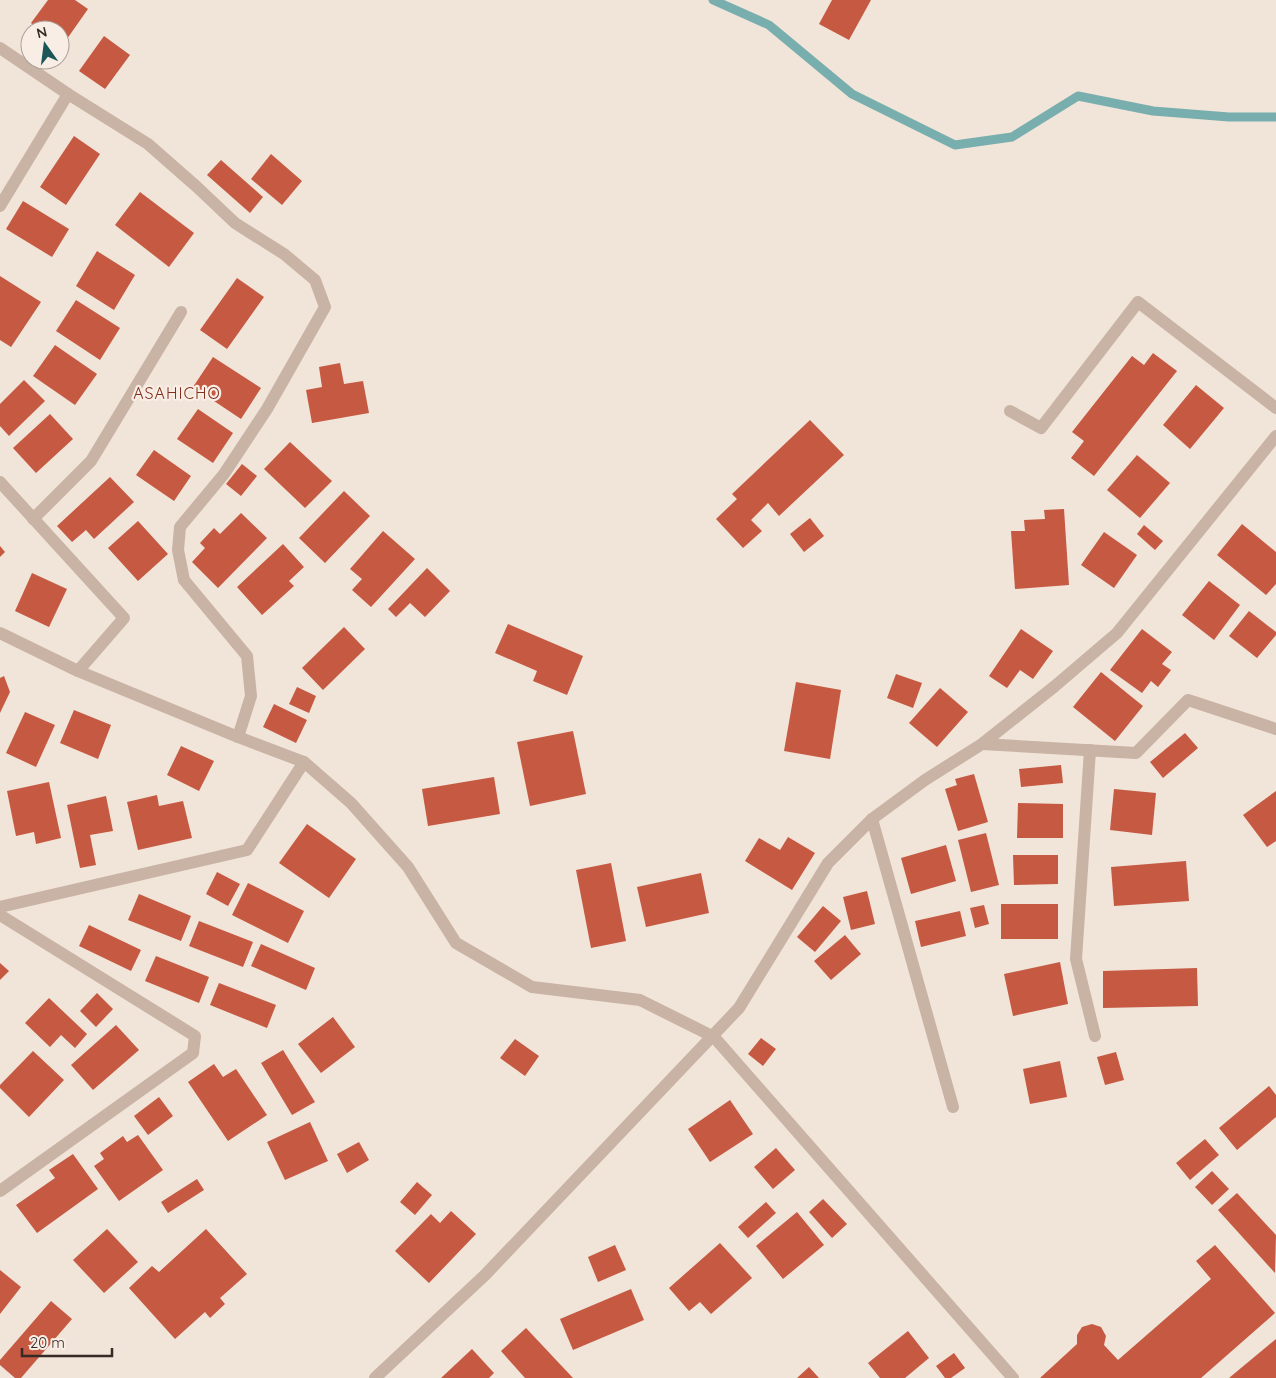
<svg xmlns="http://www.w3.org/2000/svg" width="1276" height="1378" viewBox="0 0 1276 1378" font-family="Quicksand,sans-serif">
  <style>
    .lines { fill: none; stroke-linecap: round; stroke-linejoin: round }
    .stream { stroke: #78aead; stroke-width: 9 }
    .building { fill: #c65942 }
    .minor { stroke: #c9b3a5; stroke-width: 12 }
    .labels { text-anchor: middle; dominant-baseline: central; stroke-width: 4.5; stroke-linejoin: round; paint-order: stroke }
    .quarter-label { font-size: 16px; letter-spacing: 1px; fill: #83311f; stroke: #f9eee5 }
  </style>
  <rect width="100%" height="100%" fill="#f1e4d9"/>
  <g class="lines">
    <polyline class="stream" points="713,0 769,25 852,94 955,145 1012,137 1078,96 1153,111 1229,117 1276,117"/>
  </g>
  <g class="building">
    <polygon points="48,0 75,0 88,9 62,46 60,44 60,30 40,30 31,23"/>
    <polygon points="832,0 871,0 849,40 819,24"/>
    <polygon points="104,36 130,55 105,89 79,71"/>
    <polygon points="74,136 100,154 66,205 40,187"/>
    <polygon points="271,154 302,181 282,205 251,179"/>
    <polygon points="221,160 263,197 250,213 207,175"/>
    <polygon points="140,192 194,233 169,267 115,225"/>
    <polygon points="23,201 69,229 52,257 6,229"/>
    <polygon points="97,251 135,275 114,310 76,286"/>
    <polygon points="0,276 41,302 11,347 0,340"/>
    <polygon points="237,278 264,297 227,349 200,330"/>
    <polygon points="76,300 120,328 100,360 56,331"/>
    <polygon points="55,345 97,374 75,405 33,376"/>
    <polygon points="1153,353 1177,371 1094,476 1071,458 1084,441 1072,432 1132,356 1144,365"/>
    <polygon points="213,357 261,388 241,419 193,387"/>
    <polygon points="340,363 344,384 363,381 369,413 312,423 306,390 322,387 319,367"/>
    <polygon points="24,380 45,401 9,436 0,426 0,404"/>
    <polygon points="1196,385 1224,408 1190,449 1163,425"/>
    <polygon points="198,409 233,433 213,463 177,439"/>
    <polygon points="50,414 73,439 36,473 13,448"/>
    <polygon points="810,420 844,455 779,516 768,503 751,520 762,531 743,548 716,519 737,499 732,494"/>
    <polygon points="290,442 332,481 305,508 264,469"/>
    <polygon points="154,450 191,476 174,501 136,475"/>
    <polygon points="1137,455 1170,483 1140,518 1107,490"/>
    <polygon points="242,464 257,476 241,496 226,484"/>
    <polygon points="110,477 134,502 94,539 86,530 72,542 57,526"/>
    <polygon points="344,491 370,516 325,563 299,538"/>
    <polygon points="1064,509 1069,585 1015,589 1011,531 1025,531 1024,520 1045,519 1044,510"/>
    <polygon points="241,513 267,538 218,588 192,562 205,548 200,543 214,528 220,534"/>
    <polygon points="810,518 824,536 804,552 790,534"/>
    <polygon points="138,521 168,554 138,581 108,548"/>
    <polygon points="1242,524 1276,552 1276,584 1266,595 1217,555"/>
    <polygon points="1144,525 1163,541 1155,550 1137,534"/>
    <polygon points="383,531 415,559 371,607 352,590 362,579 350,569"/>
    <polygon points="1104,532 1137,555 1114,588 1081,565"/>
    <polygon points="283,544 304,567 289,581 294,586 262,615 237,587"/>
    <polygon points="0,546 5,552 0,557"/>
    <polygon points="427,568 450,591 425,617 410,603 396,617 388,609"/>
    <polygon points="32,573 67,589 49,627 15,611"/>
    <polygon points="1209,581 1240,605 1214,640 1182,615"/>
    <polygon points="1249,611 1276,632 1276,635 1257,658 1229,636"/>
    <polygon points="508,624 583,656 567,695 533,681 537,671 495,653"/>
    <polygon points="344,627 365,649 323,690 302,668"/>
    <polygon points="1021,629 1053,651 1033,679 1020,670 1007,688 989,676"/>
    <polygon points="1142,629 1172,652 1162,664 1171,670 1158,687 1151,681 1142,693 1110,670"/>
    <polygon points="1101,672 1143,706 1115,741 1073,707"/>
    <polygon points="896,674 922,683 913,708 887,698"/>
    <polygon points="4,676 10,692 0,713 0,678"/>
    <polygon points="796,682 841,690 830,759 784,751"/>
    <polygon points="297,687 316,696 309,713 289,704"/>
    <polygon points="940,688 968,712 937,747 909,723"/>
    <polygon points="274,704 307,720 296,743 263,727"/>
    <polygon points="74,710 111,725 98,759 60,743"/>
    <polygon points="25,712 55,725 36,767 6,753"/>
    <polygon points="573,731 586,794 530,806 517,742"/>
    <polygon points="1185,733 1198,748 1163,778 1150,762"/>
    <polygon points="181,746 214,761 199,791 167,775"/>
    <polygon points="1061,765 1063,783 1021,787 1019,769"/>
    <polygon points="974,774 988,822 958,831 945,789 957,785 955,779"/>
    <polygon points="494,777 500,814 428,826 422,789"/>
    <polygon points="49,782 61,838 36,844 34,832 16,836 7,791"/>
    <polygon points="1114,789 1156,793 1152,835 1110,830"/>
    <polygon points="1276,791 1276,841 1267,847 1243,815"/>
    <polygon points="157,795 159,806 183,801 192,838 138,850 127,802"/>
    <polygon points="106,796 113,831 90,835 96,865 80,868 67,805"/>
    <polygon points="1018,803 1063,804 1063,838 1017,838"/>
    <polygon points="307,824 356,859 329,898 279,863"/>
    <polygon points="986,833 999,885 971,892 958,840"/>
    <polygon points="788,837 815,853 792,890 745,861 759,838 780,850"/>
    <polygon points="946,845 956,881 911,894 901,858"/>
    <polygon points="1013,855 1058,855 1058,884 1014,885"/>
    <polygon points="1186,861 1189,901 1114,906 1111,867"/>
    <polygon points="611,863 626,941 591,948 576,870"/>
    <polygon points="217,872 240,884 228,906 206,894"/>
    <polygon points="701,873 709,913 646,927 637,887"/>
    <polygon points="248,883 304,911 288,943 232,915"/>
    <polygon points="867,891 875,924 851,930 843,897"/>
    <polygon points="139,894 191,916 181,941 128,920"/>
    <rect x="1001" y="904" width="57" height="35"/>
    <polygon points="984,905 989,924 975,928 970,908"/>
    <polygon points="823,906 841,921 815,952 797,937"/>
    <polygon points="960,911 966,936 921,947 915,921"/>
    <polygon points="199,921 253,942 243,967 189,946"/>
    <polygon points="89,925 141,950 131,971 79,946"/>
    <polygon points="845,935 861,954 831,980 814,961"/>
    <polygon points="261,944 315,968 306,990 251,966"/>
    <polygon points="156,956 209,977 199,1003 145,981"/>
    <polygon points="1060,962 1068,1004 1013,1016 1004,974"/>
    <polygon points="0,963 9,971 0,980"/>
    <polygon points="1197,968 1198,1006 1103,1008 1103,971"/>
    <polygon points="219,983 276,1005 267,1028 210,1005"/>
    <polygon points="97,993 113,1009 96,1027 80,1011"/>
    <polygon points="49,998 87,1034 75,1048 61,1035 50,1047 25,1023"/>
    <polygon points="333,1017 355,1047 321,1073 298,1044"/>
    <polygon points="116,1025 139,1050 93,1090 71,1065"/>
    <polygon points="761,1038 776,1049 763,1066 748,1054"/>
    <polygon points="515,1039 539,1056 525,1076 500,1058"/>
    <polygon points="283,1050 315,1102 292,1115 261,1063"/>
    <polygon points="33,1051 64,1080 29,1117 0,1088 0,1085"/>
    <polygon points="1116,1052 1124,1080 1105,1085 1097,1057"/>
    <polygon points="1060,1061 1067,1097 1030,1104 1023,1069"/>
    <polygon points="214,1064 223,1077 236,1069 267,1115 228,1141 188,1082"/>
    <polygon points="1269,1086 1276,1095 1276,1117 1237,1150 1219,1128"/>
    <polygon points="159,1097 173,1116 148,1135 134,1116"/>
    <polygon points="730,1100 753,1134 710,1162 688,1129"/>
    <polygon points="310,1122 328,1161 285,1180 267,1142"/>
    <polygon points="138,1135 163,1170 119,1201 94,1166 104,1159 100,1153 123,1136 127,1142"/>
    <polygon points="1205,1139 1219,1155 1190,1180 1176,1163"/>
    <polygon points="359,1142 369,1160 347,1173 337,1154"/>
    <polygon points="776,1148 795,1170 773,1189 754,1167"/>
    <polygon points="73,1154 98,1189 37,1233 16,1205 55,1178 49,1170"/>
    <polygon points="1212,1171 1229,1189 1212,1205 1195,1187"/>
    <polygon points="197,1179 204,1190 168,1213 161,1202"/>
    <polygon points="417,1182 432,1195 415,1215 400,1202"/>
    <polygon points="1237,1193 1276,1235 1275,1273 1218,1210"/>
    <polygon points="823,1199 847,1224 832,1238 809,1212"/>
    <polygon points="766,1202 776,1213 748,1238 738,1227"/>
    <polygon points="451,1211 476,1234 429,1283 395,1251 431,1214 440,1223"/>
    <polygon points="797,1212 824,1245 783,1279 756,1246"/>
    <polygon points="107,1229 138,1262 104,1293 73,1260"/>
    <polygon points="206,1229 247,1274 220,1298 225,1304 210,1318 205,1312 175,1339 129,1288 152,1266 159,1272"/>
    <polygon points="720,1243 752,1278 711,1314 700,1302 689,1311 669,1288"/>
    <polygon points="615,1245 626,1270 598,1282 588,1257"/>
    <polygon points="1215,1245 1275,1313 1201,1378 1040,1378 1077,1344 1077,1335 1082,1327 1092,1324 1101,1327 1106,1336 1104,1345 1118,1360 1211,1279 1196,1261"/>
    <polygon points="0,1270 21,1287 0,1314"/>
    <polygon points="631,1289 644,1320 573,1350 560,1319"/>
    <polygon points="51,1301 72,1319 21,1378 15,1378 0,1365 0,1360"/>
    <polygon points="526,1328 573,1378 525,1378 501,1351"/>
    <polygon points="908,1331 929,1358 905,1378 880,1378 868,1363"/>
    <polygon points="1276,1339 1276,1378 1229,1378"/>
    <polygon points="472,1349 494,1373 489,1378 441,1378"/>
    <polygon points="954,1353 965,1368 951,1378 945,1378 936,1366"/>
    <polygon points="809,1367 819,1378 797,1378"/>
  </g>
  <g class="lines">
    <g class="minor">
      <polyline points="0,48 68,94 148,144 197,187 235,223 284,254 315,280 325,307 267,409 224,474 180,527 178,550 184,580 247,656 251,696 238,737"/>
      <polyline points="0,206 68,94"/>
      <polyline points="1010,411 1041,428 1138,302 1276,408"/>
      <polyline points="0,482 124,618 78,671"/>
      <polyline points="33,519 91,461 181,312"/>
      <polyline points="0,633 78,671 238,737 304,762 351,803 408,867 456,943 532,987 640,1000 714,1037 1013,1378"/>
      <polyline points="982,744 1136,753 1188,700 1276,729"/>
      <polyline points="1090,750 1076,959 1095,1036"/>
      <polyline points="872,819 953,1107"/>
      <polyline points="0,907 247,850 304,762"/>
      <polyline points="0,915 195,1036 193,1053 0,1191"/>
      <polyline points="375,1378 486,1274 739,1008 828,863 872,819 925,780 982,744 1055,686 1117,633 1276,436"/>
    </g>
  </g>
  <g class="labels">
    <g class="quarter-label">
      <text x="177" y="393">ASAHICHO</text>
    </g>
  </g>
  <g transform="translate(45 45) rotate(346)"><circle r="24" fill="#f9eee5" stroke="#aba099"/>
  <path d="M0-4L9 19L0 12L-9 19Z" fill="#1c5656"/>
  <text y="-8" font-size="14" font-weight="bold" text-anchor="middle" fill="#352a26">N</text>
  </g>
  <path d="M22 1348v8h90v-8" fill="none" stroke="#352a26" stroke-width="2.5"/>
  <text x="30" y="1348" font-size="15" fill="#352a26" stroke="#f9eee5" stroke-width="4" paint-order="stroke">20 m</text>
</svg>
